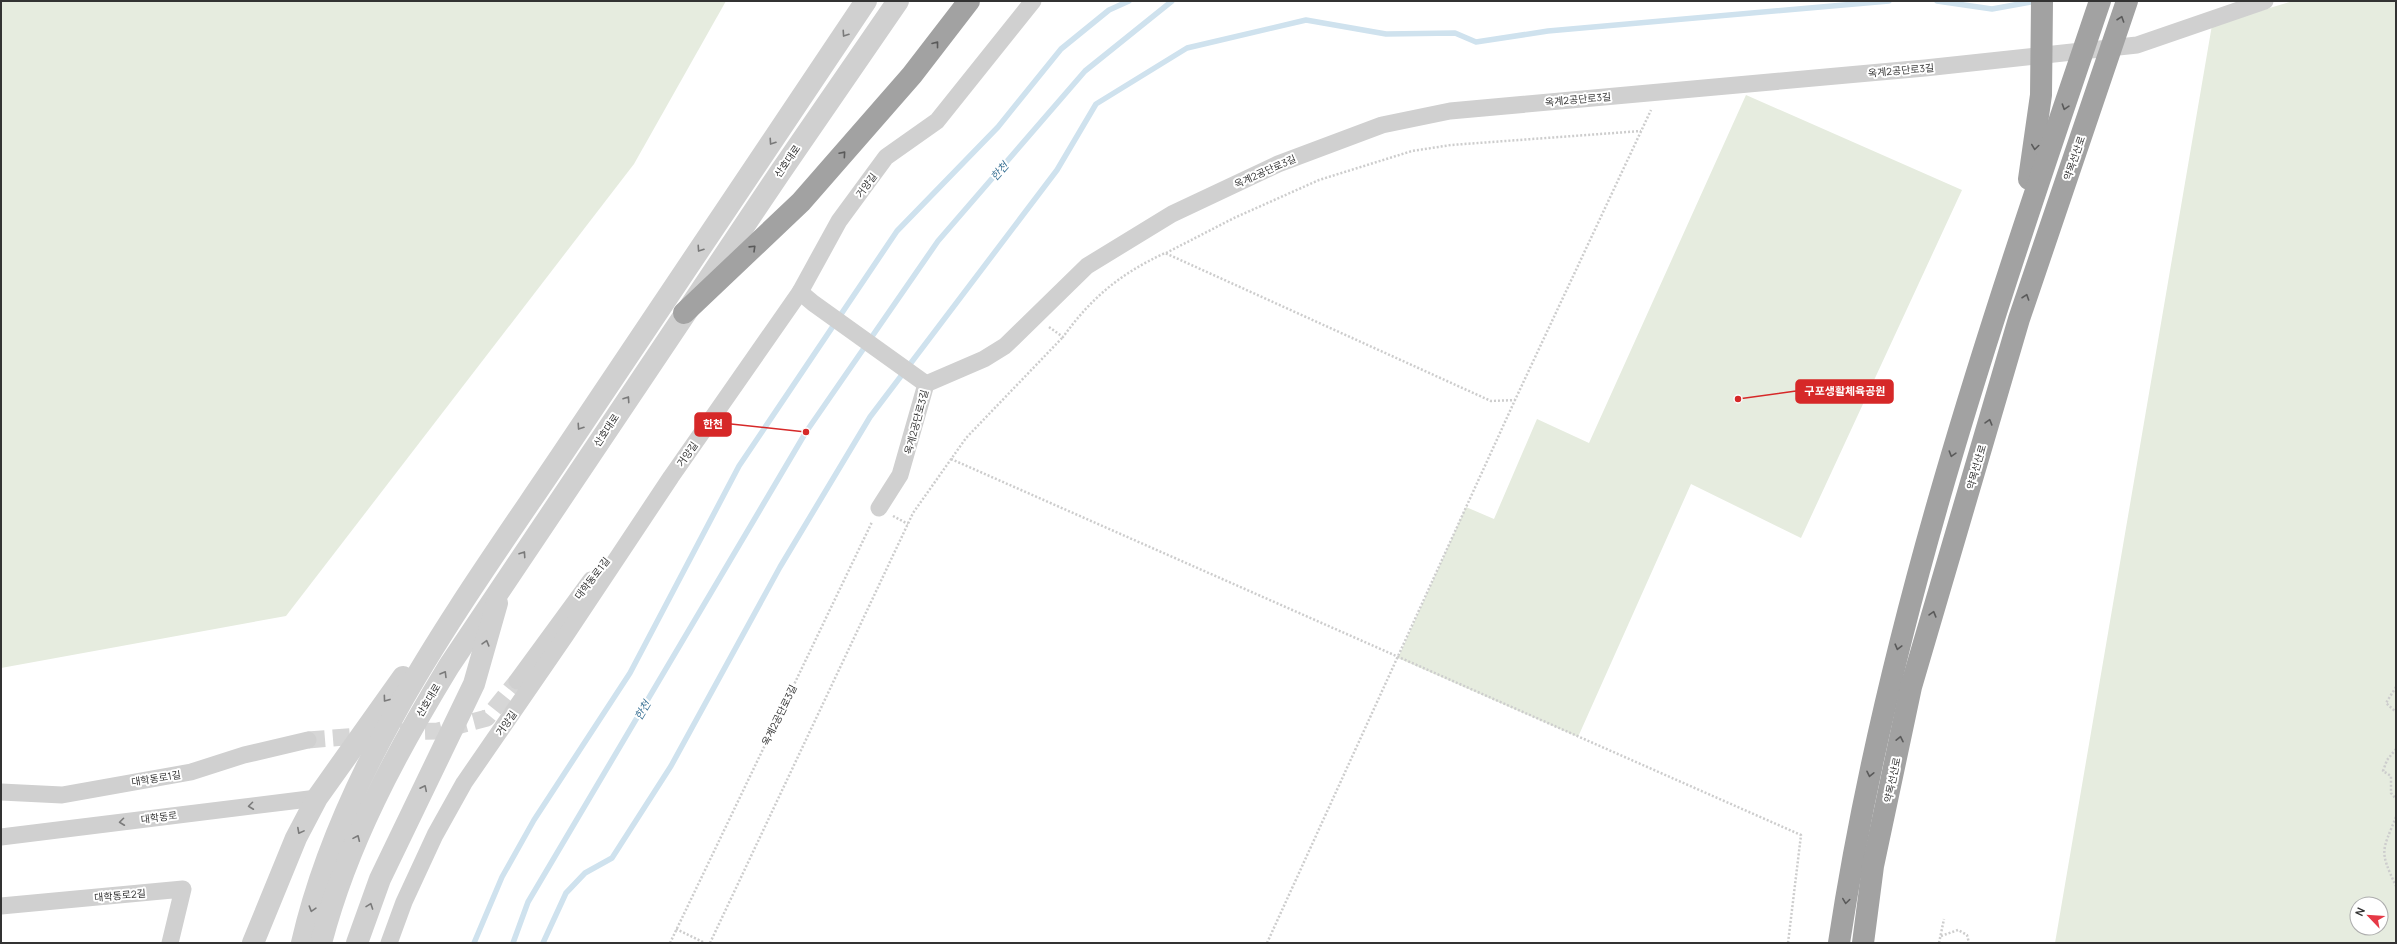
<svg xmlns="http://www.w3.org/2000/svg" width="2397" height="944" viewBox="0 0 2397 944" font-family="Manrope,'Noto Sans KR',sans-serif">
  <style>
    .green { fill: #e6ecdf; fill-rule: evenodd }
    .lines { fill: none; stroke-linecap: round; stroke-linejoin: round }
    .stream { stroke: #cfe2ee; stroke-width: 5.5 }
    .minor-tunnel { stroke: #d6d6d6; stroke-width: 17; stroke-dasharray: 17 8; stroke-linecap: butt }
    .path { stroke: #cdcdcd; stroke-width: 2.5; stroke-dasharray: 2 2; stroke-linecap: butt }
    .minor { stroke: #d0d0d0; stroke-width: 17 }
    .tertiary { stroke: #d0d0d0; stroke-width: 22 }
    .trunk { stroke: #a2a2a2; stroke-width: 22 }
    .oneway { stroke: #5a5a5a }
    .oneway2 { stroke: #7a7a7a }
    .labels { text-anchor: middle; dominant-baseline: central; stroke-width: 4; stroke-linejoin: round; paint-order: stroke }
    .street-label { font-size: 10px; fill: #333; stroke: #fff }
    .water-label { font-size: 11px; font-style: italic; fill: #3f7597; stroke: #fff }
    .leader { fill: none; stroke: #d62828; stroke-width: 1.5 }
    .callout-dot { fill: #d62828; stroke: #fff; stroke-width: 1.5 }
    .callout { fill: #d62828; stroke: #d62828; stroke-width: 1.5 }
    .callout-label { font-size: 11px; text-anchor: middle; font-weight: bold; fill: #fff }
  </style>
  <rect width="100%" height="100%" fill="#fff"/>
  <g class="green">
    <polygon points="1,1 726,1 634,164 286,616 1,668"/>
    <path d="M 2293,1 L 2396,1 L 2396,943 L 2055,943 L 2212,25 ZM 2357,904 L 2381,904 L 2381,928 L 2357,928 Z"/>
    <polygon points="1746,95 1962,190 1801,538 1691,484 1578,737 1398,658 1466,507 1494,519 1537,419 1589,443"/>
  </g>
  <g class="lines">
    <g class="stream">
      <polyline points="1937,1 1992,9 2036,1"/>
      <polyline points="474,943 502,877 534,820 630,673 739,466 897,231 998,127 1061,49 1109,10 1129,1"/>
      <polyline points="513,943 528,902 806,432 938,241 1085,71 1172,1"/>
      <polyline points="543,943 566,893 585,873 612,858 671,766 780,567 870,417 1057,170 1096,104 1187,48 1306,20 1386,34 1455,33 1476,42 1548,31 1889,1"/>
    </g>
    <g class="minor-tunnel">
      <polyline points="400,732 438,731 487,718 517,681"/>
      <polyline points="308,740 370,735"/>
    </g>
    <g class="path">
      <polyline points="1166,253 1234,218 1319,180 1412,151 1451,145 1641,131"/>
      <path d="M 1049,327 L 1063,337 C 1092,297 1120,274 1165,253 L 1491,401 L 1515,400"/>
      <polyline points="951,459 1801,835 1788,943"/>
      <polyline points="893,516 908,524"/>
      <polyline points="2396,687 2386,703 2396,712"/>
      <polyline points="2396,749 2387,760 2383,771 2391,776 2391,793 2396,799"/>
      <path d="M 2396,817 C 2382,852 2379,850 2396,886"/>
      <polyline points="676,929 705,943"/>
      <polyline points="1941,936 1958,930 1967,935 1969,943"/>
      <polyline points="670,943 872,522"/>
      <polyline points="710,943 913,513 966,438 1063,337"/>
      <polyline points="1267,943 1515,400 1651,110"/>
      <polyline points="1939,943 1944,919"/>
    </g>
    <g class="minor">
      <polyline points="800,292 813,303 926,384"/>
      <polyline points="879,508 900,475 926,384 984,359 1005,346 1087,266 1172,214 1278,164 1382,125 1450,111 1925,68 2137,45 2265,1"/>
      <polyline points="517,681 591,580"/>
      <polyline points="1,792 62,795 191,772 244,755 308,740"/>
      <polyline points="1,837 317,798"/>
      <polyline points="1,906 183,889 170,943"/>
      <polyline points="389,943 404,902 435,835 464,783 566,635 671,477 800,292 839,221 886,157 937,121 1033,1"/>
    </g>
    <g class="tertiary">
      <polyline points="253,943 296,838 317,798 403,677"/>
      <path d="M 302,943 C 343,764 460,606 561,456 C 663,305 765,154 866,1"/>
      <path d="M 321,943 C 347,843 396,753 449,666 L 779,174 L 898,1"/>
      <polyline points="357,943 380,879 474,684 497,603"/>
    </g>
    <g class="trunk">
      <polyline points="2029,179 2041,95 2042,1"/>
      <polyline points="684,313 801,202 912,75 969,1"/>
      <path d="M 1839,943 C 1888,619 1995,310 2100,1"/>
      <polyline points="1863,943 1873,866 1911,687 2019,319 2127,1"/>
    </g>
  </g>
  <defs><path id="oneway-chevron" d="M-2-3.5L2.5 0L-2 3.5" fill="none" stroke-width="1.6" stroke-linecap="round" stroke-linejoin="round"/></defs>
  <g class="oneway">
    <use href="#oneway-chevron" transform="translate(2121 19) rotate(-71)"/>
    <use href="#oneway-chevron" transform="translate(936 44) rotate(-52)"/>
    <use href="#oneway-chevron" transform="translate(2065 107) rotate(108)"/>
    <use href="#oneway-chevron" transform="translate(2035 147) rotate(98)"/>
    <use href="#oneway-chevron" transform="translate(843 154) rotate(-49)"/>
    <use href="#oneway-chevron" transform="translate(753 248) rotate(-44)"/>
    <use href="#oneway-chevron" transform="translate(2026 297) rotate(-71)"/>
    <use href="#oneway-chevron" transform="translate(1989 422) rotate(-74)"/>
    <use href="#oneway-chevron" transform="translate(1952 454) rotate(107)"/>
    <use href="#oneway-chevron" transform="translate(1933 614) rotate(-74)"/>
    <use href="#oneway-chevron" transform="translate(1898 647) rotate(105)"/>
    <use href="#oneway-chevron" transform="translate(1900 739) rotate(-78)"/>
    <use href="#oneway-chevron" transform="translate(1870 774) rotate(102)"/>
    <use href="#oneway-chevron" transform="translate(1846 901) rotate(98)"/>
  </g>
  <g class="oneway2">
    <use href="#oneway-chevron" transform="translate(845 34) rotate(124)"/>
    <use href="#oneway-chevron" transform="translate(772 142) rotate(124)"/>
    <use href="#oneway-chevron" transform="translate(700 249) rotate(124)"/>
    <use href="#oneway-chevron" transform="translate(627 399) rotate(-56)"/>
    <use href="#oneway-chevron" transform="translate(580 427) rotate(124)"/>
    <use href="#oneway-chevron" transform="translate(523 554) rotate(-56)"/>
    <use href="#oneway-chevron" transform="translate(486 643) rotate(-74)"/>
    <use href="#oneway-chevron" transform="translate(444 674) rotate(-59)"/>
    <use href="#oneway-chevron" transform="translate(386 699) rotate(126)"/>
    <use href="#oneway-chevron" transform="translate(424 788) rotate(-64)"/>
    <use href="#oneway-chevron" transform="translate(251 806) rotate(173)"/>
    <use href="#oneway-chevron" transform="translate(122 822) rotate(173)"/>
    <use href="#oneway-chevron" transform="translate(300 831) rotate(118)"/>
    <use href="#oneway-chevron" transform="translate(357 838) rotate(-66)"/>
    <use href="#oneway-chevron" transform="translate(370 906) rotate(-70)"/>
    <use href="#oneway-chevron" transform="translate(312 909) rotate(107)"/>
  </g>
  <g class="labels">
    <g class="street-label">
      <text transform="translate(1901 70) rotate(-5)">옥계2공단로3길</text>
      <text transform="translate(1578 99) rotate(-5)">옥계2공단로3길</text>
      <text transform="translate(2074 158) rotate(-71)">약목선산로</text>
      <text transform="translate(787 161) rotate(-55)">산호대로</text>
      <text transform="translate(1265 171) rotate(-24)">옥계2공단로3길</text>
      <text transform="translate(866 185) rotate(-53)">거양길</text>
      <text transform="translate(916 422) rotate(-75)">옥계2공단로3길</text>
      <text transform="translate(606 430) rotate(-56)">산호대로</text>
      <text transform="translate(687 454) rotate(-55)">거양길</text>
      <text transform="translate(1976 467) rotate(-74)">약목선산로</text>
      <text transform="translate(592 578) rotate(-52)">대학동로1길</text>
      <text transform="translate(428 700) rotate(-59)">산호대로</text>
      <text transform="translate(779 715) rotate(-64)">옥계2공단로3길</text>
      <text transform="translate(506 723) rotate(-55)">거양길</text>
      <text transform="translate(156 778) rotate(-9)">대학동로1길</text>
      <text transform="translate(1892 780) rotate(-78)">약목선산로</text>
      <text transform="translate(159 817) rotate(-7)">대학동로</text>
      <text transform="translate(120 895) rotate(-5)">대학동로2길</text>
    </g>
    <g class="water-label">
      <text transform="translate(999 171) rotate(-49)">한천</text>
      <text transform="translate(642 710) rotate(-59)">한천</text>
    </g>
  </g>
  <path class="leader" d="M1738 399L1796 391M806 432L731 424"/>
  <g class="callout-dot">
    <circle cx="1738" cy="399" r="4"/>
    <circle cx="806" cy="432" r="4"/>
  </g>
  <g class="callout">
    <rect x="1796" y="380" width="97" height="23" rx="4"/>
    <rect x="695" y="413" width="36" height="23" rx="4"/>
  </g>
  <g class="callout-label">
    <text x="1845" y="395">구포생활체육공원</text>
    <text x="713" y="428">한천</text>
  </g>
  <rect width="2397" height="944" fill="none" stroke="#333333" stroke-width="4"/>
  <g transform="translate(2369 916) rotate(295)"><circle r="19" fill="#ffffff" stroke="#adadad"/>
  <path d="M0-3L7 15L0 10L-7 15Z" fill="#e63946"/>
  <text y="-6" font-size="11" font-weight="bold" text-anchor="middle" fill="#333333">N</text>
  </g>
</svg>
